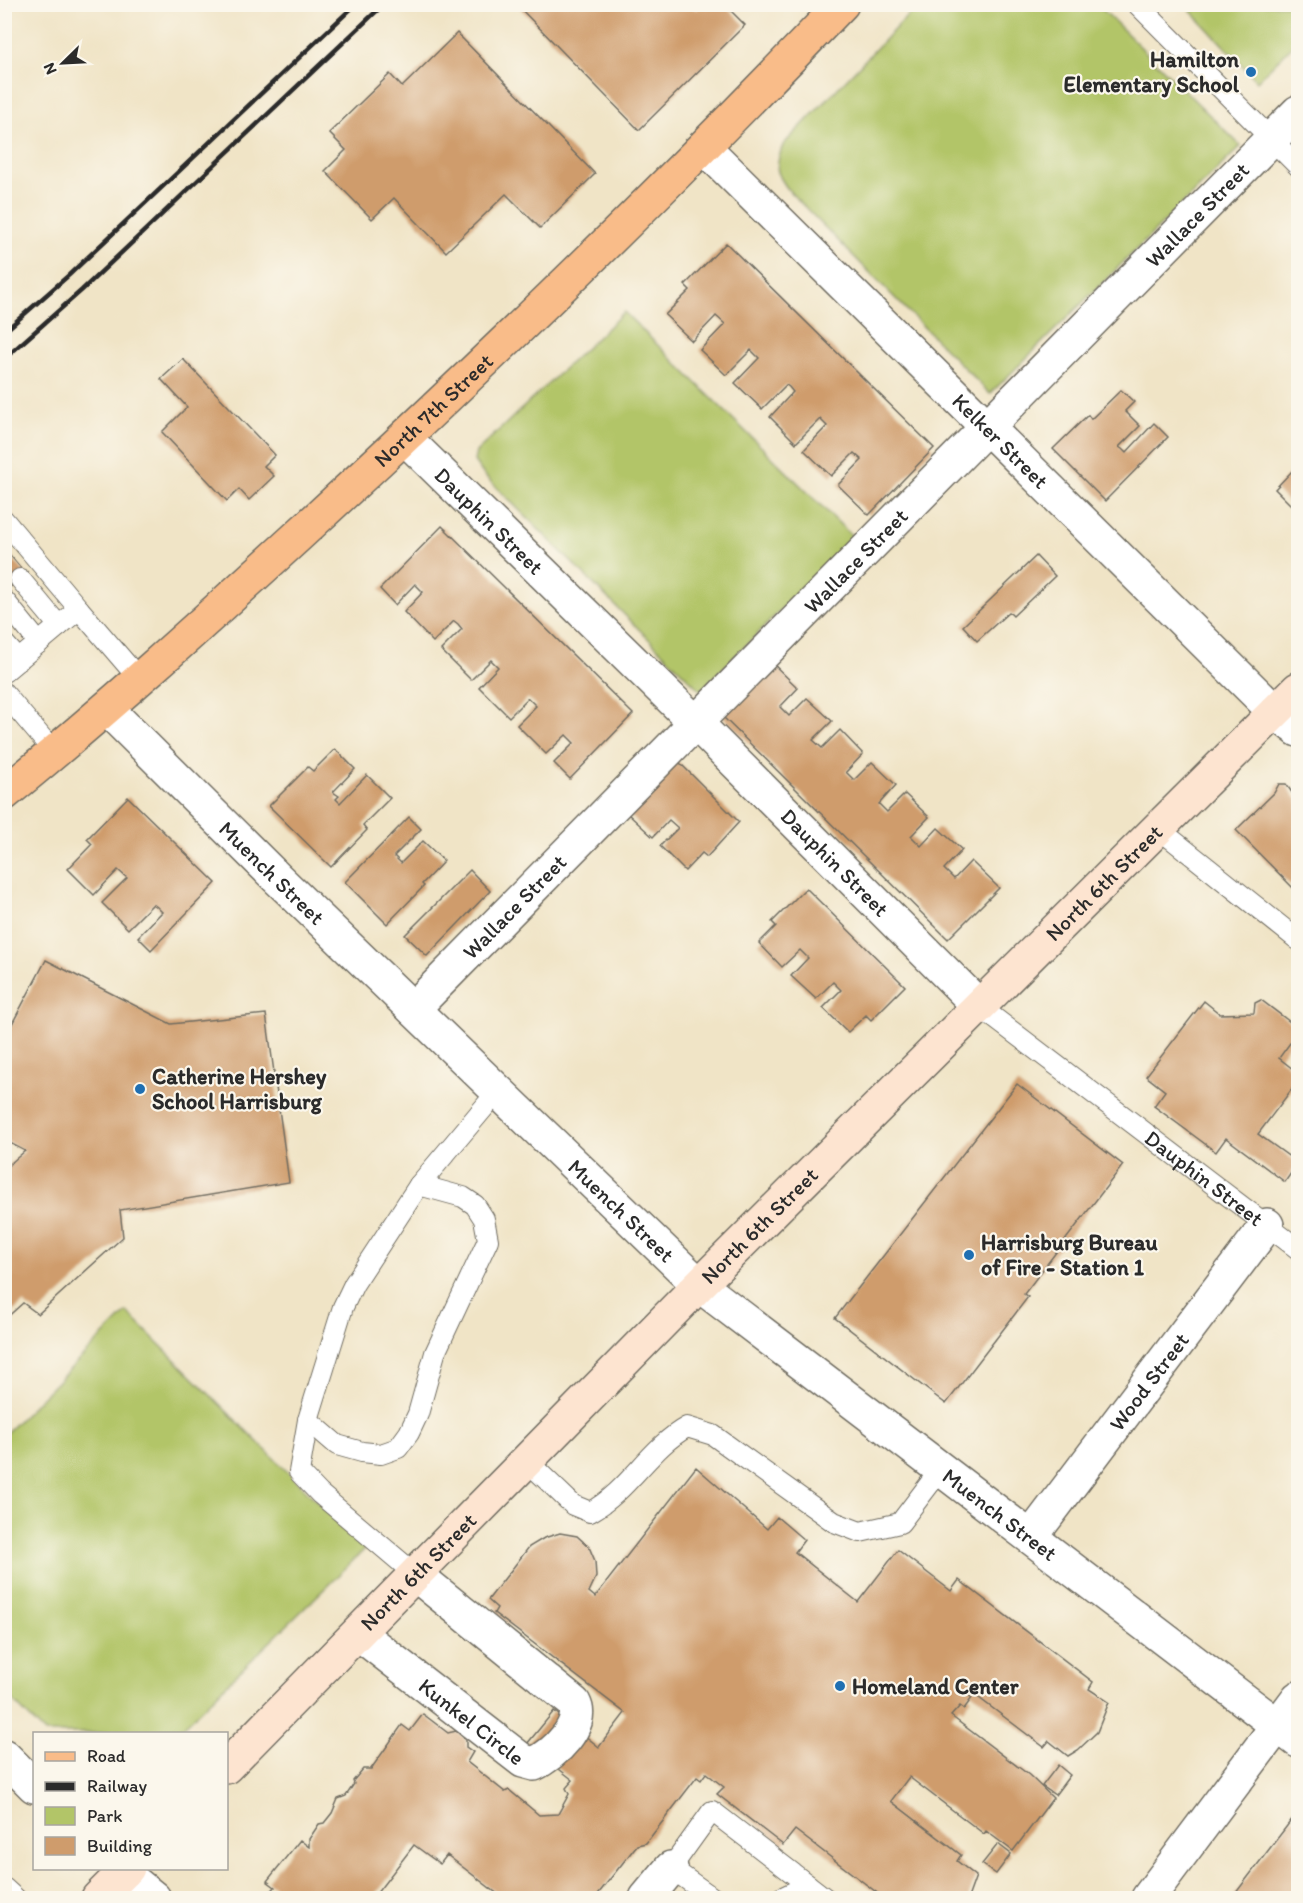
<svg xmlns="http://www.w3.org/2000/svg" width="1303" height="1903" viewBox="0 0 1303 1903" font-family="Itim,sans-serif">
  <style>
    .green { fill: #b2c568; stroke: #6e784a; stroke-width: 1.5 }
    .building { fill: #cf9c6c }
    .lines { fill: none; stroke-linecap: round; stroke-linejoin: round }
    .lane-casing { stroke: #706c61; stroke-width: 22 }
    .street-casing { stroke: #706c61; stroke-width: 36 }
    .secondary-casing { stroke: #706c61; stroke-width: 36 }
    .primary-casing { stroke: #706c61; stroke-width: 36 }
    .lane { stroke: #fff; stroke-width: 20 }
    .street { stroke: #fff; stroke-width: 33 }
    .secondary { stroke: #fde4d0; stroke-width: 33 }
    .primary { stroke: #f9bc89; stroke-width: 33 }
    .rail { stroke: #2b2b2b; stroke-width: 4.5 }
    .poi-dot { fill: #1f6fb2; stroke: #fbf7ec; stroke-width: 2 }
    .labels { text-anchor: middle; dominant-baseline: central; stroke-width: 4.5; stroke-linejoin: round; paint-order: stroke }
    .poi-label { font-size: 22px; font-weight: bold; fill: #2b2b2b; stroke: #fbf7ec; text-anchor: start }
    .street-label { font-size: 22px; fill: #2b2b2b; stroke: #fbf7ec }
  </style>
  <rect width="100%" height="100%" fill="#fbf7ec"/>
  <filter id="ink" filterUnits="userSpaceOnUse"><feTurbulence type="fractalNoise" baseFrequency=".0167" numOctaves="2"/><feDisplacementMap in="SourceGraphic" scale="12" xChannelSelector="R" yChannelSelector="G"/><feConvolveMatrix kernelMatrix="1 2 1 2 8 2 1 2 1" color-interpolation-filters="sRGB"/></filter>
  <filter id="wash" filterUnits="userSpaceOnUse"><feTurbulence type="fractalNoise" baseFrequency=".008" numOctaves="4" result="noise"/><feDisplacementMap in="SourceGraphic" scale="24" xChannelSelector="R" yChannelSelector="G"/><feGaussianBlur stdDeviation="1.35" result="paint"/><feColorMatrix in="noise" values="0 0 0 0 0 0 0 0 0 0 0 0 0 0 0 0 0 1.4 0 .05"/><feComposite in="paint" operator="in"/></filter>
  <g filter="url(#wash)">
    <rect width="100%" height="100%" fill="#f0e4c6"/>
    <g class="green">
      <path d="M 918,5 L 1098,5 L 1241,146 L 990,394 L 791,193 C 775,173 774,169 783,145 Z"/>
      <polygon points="1185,5 1298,5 1298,40 1257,81"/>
      <polygon points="624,312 853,537 701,691 484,475 474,461 476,452"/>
      <polygon points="127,1312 365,1549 177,1733 45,1733 5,1693 4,1435"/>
    </g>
    <g id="blocks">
      <g class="building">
        <polygon points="516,4 691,4 696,10 702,4 724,4 745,25 639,130"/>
        <polygon points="457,33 595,174 540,228 506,194 446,252 394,198 372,219 325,171 346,150 329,133 390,74 402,87"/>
        <polygon points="726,243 934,448 869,515 838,485 862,460 854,453 831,476 804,450 827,426 820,419 796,443 770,417 793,392 789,387 786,385 762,409 735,383 759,358 751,350 726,375 700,350 725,324 716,316 692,341 665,315 690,290 685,285"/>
        <polygon points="183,359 275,455 264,466 274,476 249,500 239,489 227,501 162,432 187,407 161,379"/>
        <polygon points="1121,390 1134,402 1125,411 1140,426 1119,447 1122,449 1126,453 1154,423 1168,437 1105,501 1053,449 1088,415 1091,419"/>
        <polygon points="1292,471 1298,477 1298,512 1275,489"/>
        <polygon points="442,526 633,714 570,779 554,763 574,743 566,735 546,754 517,725 536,706 528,698 509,717 479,687 498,667 491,660 471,680 441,650 462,629 458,624 454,621 433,642 404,612 423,592 415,584 395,605 380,589"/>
        <polygon points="4,548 26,574 4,592"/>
        <polygon points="1036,556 1055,576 1013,616 1009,612 977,641 963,626"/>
        <polygon points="769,660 798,688 780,707 789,716 807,698 832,721 813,740 822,748 840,730 863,754 846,772 854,780 872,762 896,785 879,804 887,812 905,794 929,817 911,836 921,846 938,828 962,850 944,869 954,879 971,861 999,888 948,939 718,712"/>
        <polygon points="335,749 355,769 333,792 339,796 336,799 340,803 367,775 390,798 363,825 367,830 331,867 269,806 308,767 313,771"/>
        <polygon points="674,757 739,822 707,857 702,853 685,871 660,846 678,828 669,820 653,837 628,814"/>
        <polygon points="1279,784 1286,784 1298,801 1297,892 1236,830 1274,793"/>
        <polygon points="128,797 216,883 151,950 138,937 162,912 157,907 153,904 128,929 102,903 127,878 118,870 94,895 68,869 92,844 87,839"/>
        <polygon points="409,817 421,829 394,856 401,863 423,841 444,861 422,884 424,886 387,924 345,882"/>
        <polygon points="470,870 490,891 427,956 405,935"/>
        <polygon points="806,888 905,986 871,1020 866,1015 848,1032 823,1008 841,990 833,982 816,999 791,976 808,958 800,950 782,967 759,943 776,926 772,922"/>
        <polygon points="46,960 171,1024 266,1014 289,1182 120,1210 123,1237 38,1314 23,1303 4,1320 4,1169 25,1151 4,1140 4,1039"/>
        <polygon points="1204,1001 1220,1014 1254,1013 1255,1003 1261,1000 1298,1028 1298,1043 1290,1043 1279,1058 1298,1073 1298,1081 1258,1134 1298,1163 1285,1182 1226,1138 1216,1152 1154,1106 1165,1091 1146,1076"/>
        <polygon points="1017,1084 1123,1165 1024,1294 1028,1297 946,1404 835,1318"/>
        <polygon points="696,1467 767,1529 777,1517 804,1540 795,1552 858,1602 898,1550 951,1591 959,1580 1093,1682 1089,1689 1109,1702 1097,1732 1078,1750 1068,1756 1049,1741 1044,1747 971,1692 968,1695 972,1698 964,1709 960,1706 951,1716 1029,1775 1053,1798 1013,1851 986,1831 984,1834 909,1777 891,1801 961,1855 957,1861 976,1876 968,1898 884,1898 795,1830 783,1845 717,1794 724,1787 706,1773 701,1780 697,1777 646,1843 637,1845 595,1898 503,1898 447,1855 440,1864 414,1845 373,1898 265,1898 275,1887 267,1881 300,1840 309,1847 309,1839 319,1824 324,1823 332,1813 338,1799 346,1796 354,1784 353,1781 363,1769 371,1769 402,1725 410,1731 423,1714 448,1733 456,1731 466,1740 466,1747 473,1752 467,1762 505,1792 509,1790 539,1815 558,1814 569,1794 566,1788 573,1780 527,1744 554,1711 599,1747 625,1713 494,1613 497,1608 488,1600 529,1547 544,1538 560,1533 577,1536 589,1547 595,1561 596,1577 589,1592 595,1597"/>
        <polygon points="1058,1765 1070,1775 1055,1795 1042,1786"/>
        <polygon points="1293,1818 1298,1822 1298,1898 1232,1898"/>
        <polygon points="998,1844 1011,1854 996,1874 982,1864"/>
      </g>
    </g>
  </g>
  <g filter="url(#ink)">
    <use href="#blocks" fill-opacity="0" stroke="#706c61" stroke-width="1.5"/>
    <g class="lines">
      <g class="lane-casing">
        <g id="lane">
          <polyline points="1137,4 1298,166"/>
          <polyline points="4,520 79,609 4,672"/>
          <polyline points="20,579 59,626"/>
          <polyline points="4,600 39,643"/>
          <polyline points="79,609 140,680"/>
          <polyline points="4,643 19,660"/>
          <polyline points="4,693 55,753"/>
          <polyline points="1159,829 1298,940"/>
          <path id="s1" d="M 980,1007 L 1298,1249"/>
          <polyline points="308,1420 337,1445 362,1452 381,1454 398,1448 409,1433 418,1414 435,1353 488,1240 484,1219 475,1205 463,1197 419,1185"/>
          <path d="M 527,1461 L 573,1505 L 590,1512 C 629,1491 649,1448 687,1427 L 713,1435 L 834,1522 L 860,1532 L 900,1523 L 941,1469"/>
          <polyline points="416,1575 320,1494 299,1472 308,1420 343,1307 354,1284 419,1185 498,1091"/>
          <polyline points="4,1888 15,1898"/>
          <polyline points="713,1898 671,1868 712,1811 825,1898"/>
          <polyline points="781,1898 808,1885"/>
        </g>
      </g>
      <g class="street-casing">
        <g id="street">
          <path id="s2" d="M 705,148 L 1275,712 L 1298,730"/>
          <path id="s3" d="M 405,438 L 695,722 L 980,1007"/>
          <path id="s4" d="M 108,710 L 276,877 L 699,1285 L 1298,1741"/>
          <path id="s5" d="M 413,1009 L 1298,112"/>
          <path id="s6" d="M 1031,1537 L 1267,1225"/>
          <path id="s7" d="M 358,1633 L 523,1761 L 534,1764 C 553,1755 586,1725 574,1703 L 416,1575"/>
          <polyline points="4,1756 34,1786"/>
          <polyline points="117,1868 154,1898"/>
          <polyline points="646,1898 671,1868"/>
          <polyline points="1148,1898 1298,1698"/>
        </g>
      </g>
      <g class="secondary-casing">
        <g id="secondary">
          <path id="s8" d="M 226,1767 L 699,1285 L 1298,689"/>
          <polyline points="98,1898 128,1868"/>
        </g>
      </g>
      <g class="primary-casing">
        <g id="primary">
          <path id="s9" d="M 4,794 C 106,711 203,623 300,534 C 486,363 668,187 842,4"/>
        </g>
      </g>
      <use href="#lane" class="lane"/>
      <use href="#street" class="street"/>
      <use href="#secondary" class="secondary"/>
      <use href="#primary" class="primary"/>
      <g class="rail">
        <polyline points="4,332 69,275 356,4"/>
        <polyline points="4,359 82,290 384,4"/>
      </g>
    </g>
  </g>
  <g class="poi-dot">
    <circle cx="1251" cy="72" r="6"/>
    <circle cx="140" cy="1089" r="6"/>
    <circle cx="969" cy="1255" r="6"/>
    <circle cx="840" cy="1686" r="6"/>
  </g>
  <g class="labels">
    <g class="poi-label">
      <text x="1239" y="59" text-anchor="end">Hamilton<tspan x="1239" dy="25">Elementary School</tspan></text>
      <text x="152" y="1076">Catherine Hershey<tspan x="152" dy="25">School Harrisburg</tspan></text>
      <text x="981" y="1242">Harrisburg Bureau<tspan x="981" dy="25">of Fire - Station 1</tspan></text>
      <text x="852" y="1686">Homeland Center</text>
    </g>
    <g class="street-label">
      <text stroke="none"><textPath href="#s5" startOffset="1116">Wallace Street</textPath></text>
      <text stroke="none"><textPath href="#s9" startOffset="576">North 7th Street</textPath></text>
      <text stroke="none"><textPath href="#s2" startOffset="416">Kelker Street</textPath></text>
      <text stroke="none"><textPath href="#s3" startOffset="118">Dauphin Street</textPath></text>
      <text stroke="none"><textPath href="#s5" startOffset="630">Wallace Street</textPath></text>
      <text stroke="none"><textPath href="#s3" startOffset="604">Dauphin Street</textPath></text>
      <text stroke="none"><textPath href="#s4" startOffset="231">Muench Street</textPath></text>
      <text stroke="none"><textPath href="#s8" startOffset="1246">North 6th Street</textPath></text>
      <text stroke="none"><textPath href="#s5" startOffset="144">Wallace Street</textPath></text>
      <text stroke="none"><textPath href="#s1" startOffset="282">Dauphin Street</textPath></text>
      <text stroke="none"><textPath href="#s4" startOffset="717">Muench Street</textPath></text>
      <text stroke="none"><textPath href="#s8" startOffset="760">North 6th Street</textPath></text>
      <text stroke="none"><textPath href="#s6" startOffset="195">Wood Street</textPath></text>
      <text stroke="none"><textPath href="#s4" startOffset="1203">Muench Street</textPath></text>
      <text stroke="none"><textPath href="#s8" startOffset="274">North 6th Street</textPath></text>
      <text stroke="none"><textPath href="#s7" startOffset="144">Kunkel Circle</textPath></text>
    </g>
  </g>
  <rect width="1303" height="1903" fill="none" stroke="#fbf7ec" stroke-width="24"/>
  <rect x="33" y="1732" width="195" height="138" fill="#fbf7ec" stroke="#a8a59f" stroke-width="1.5"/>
  <rect x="45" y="1752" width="30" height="9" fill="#f9bc89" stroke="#a8a59f" stroke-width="1.5"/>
  <text x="87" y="1762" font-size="18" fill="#2b2b2b">Road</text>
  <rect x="45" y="1782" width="30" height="9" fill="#2b2b2b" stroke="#a8a59f" stroke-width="1.5"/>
  <text x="87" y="1792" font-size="18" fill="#2b2b2b">Railway</text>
  <rect x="45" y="1807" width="30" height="18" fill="#b2c568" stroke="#a8a59f" stroke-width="1.5"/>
  <text x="87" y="1822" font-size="18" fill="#2b2b2b">Park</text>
  <rect x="45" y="1837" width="30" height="18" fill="#cf9c6c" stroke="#a8a59f" stroke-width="1.5"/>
  <text x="87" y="1852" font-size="18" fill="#2b2b2b">Building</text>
  <g transform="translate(63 63) rotate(246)" stroke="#fbf7ec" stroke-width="4.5" paint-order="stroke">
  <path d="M0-4.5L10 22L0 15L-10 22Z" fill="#2b2b2b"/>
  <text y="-9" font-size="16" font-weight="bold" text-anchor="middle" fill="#2b2b2b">N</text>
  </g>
</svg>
